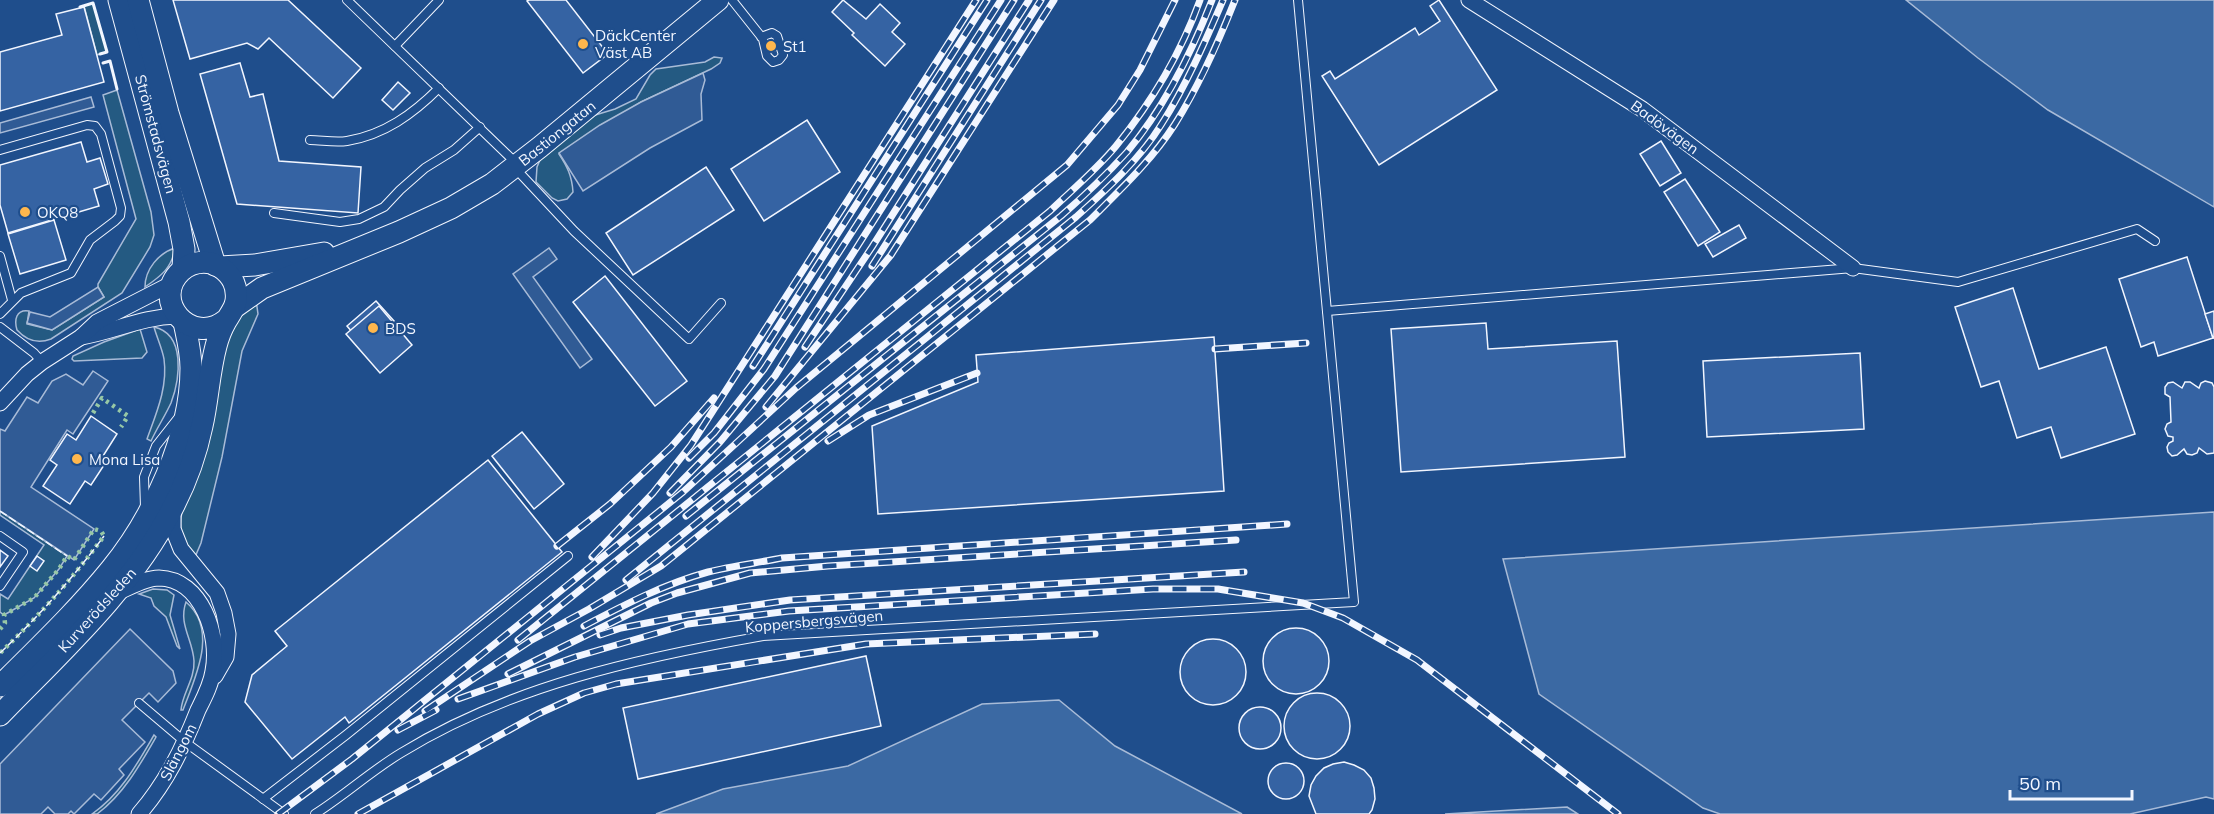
<svg xmlns="http://www.w3.org/2000/svg" width="2214" height="814" viewBox="0 0 2214 814" font-family="Mulish,sans-serif">
  <style>
    .green { fill: #245a82; stroke: #a8bbd7; stroke-width: 1.5 }
    .parking { fill: #305b95; stroke: #a8bbd7; stroke-width: 1.5 }
    .water { fill: #3b69a3; stroke: #a8bbd7; stroke-width: 1.5 }
    .building { fill: #3563a3; stroke: #f2f6ff; stroke-width: 1.5 }
    .lines { fill: none; stroke-linecap: round; stroke-linejoin: round }
    .lane-casing { stroke: #f2f6ff; stroke-width: 10 }
    .street-casing { stroke: #f2f6ff; stroke-width: 17 }
    .secondary-casing { stroke: #f2f6ff; stroke-width: 23 }
    .lane { stroke: #1f4e8c; stroke-width: 8 }
    .street { stroke: #1f4e8c; stroke-width: 15 }
    .secondary { stroke: #1f4e8c; stroke-width: 21 }
    .rail-casing { stroke: #f2f6ff; stroke-width: 7 }
    .rail { stroke: #1f4e8c; stroke-width: 4.5; stroke-dasharray: 14; stroke-linecap: butt }
    .hedge { stroke: #97c8a6; stroke-width: 4.5; stroke-dasharray: 3 4.5; stroke-linecap: butt }
    .fence { stroke: #f2f6ff; stroke-width: 1.5; stroke-dasharray: 8 3; stroke-linecap: butt }
    .wall { stroke: #f2f6ff; stroke-width: 3 }
    .poi-dot { fill: #ffb74d; stroke: #1f4e8c; stroke-width: 2 }
    .labels { text-anchor: middle; dominant-baseline: central; stroke-width: 4.5; stroke-linejoin: round; paint-order: stroke }
    .poi-label { font-size: 15px; fill: #f2f6ff; stroke: #1f4e8c; text-anchor: start }
    .street-label { font-size: 15px; fill: #f2f6ff; stroke: #1f4e8c }
  </style>
  <rect width="100%" height="100%" fill="#1f4e8c"/>
  <g class="green">
    <polygon points="93,3 107,52 97,55 84,6"/>
    <path d="M 714,57 L 722,58 L 720,63 L 711,69 L 641,102 L 559,154 C 567,166 572,176 573,192 L 567,199 L 558,201 L 552,198 L 536,182 L 537,167 L 540,160 L 592,116 L 615,109 L 636,99 L 650,75 L 656,69 L 705,62 Z"/>
    <path d="M 117,90 L 151,212 L 154,235 L 150,247 L 122,293 L 51,339 C 38,344 26,340 17,330 C 14,320 16,309 29,311 L 27,324 L 52,330 L 104,297 L 98,287 L 98,284 L 136,219 L 103,95 Z"/>
    <path d="M 175,248 C 172,268 161,276 145,287 C 145,269 159,253 175,248 Z"/>
    <path d="M 256,300 L 258,314 L 242,351 L 222,457 L 201,543 L 195,557 C 181,547 179,527 182,511 L 221,353 L 240,315 Z"/>
    <path d="M 154,327 C 186,334 180,379 171,403 C 165,416 157,428 151,441 L 147,439 C 156,414 168,387 164,359 C 162,348 157,338 154,327 Z"/>
    <polygon points="140,329 147,352 142,358 74,361 72,359 73,356 104,342"/>
    <polygon points="0,511 67,556 59,569 34,598 4,615 0,612 0,594 8,599 44,545 0,515"/>
    <polygon points="153,589 167,590 174,595 170,615 180,649 177,646 166,617 154,606 151,598 139,594"/>
    <path d="M 186,602 C 219,630 195,678 183,710 L 181,710 C 182,694 195,679 194,661 C 193,640 178,624 186,602 Z"/>
    <path d="M 154,735 L 156,737 C 140,765 123,795 97,814 L 92,814 C 121,794 137,764 154,735 Z"/>
  </g>
  <g class="parking">
    <polygon points="703,73 705,80 701,94 702,120 650,148 583,191 559,153 600,125 641,102"/>
    <polygon points="91,97 94,107 0,133 0,123"/>
    <polygon points="549,248 557,259 533,277 592,359 580,368 513,274"/>
    <polygon points="98,287 104,297 52,330 27,323 30,312 50,317"/>
    <polygon points="93,371 108,381 73,434 67,430 31,487 94,529 74,560 0,511 0,429 5,431 27,397 38,403 52,381 66,374 83,385"/>
    <polygon points="130,629 173,671 176,683 158,702 149,693 122,720 145,742 119,769 124,775 101,800 94,794 74,814 71,811 68,814 55,814 48,807 41,814 0,814 0,764"/>
  </g>
  <g class="water">
    <polygon points="1906,0 2214,0 2214,207 2048,110 1978,58"/>
    <polygon points="2214,512 2214,799 2206,797 2130,814 1720,814 1703,808 1539,694 1503,559"/>
    <polygon points="1059,700 1115,746 1242,814 656,814 723,789 848,766 982,704"/>
    <polygon points="1567,807 1578,814 1445,814"/>
  </g>
  <g class="building">
    <polygon points="173,0 288,0 361,68 333,98 269,38 258,49 247,43 190,59"/>
    <polygon points="529,0 566,0 608,54 583,73 527,1"/>
    <polygon points="843,0 866,19 880,4 900,23 892,32 905,44 885,66 852,35 854,33 832,12"/>
    <polygon points="1439,0 1497,90 1379,165 1322,76 1330,71 1335,79 1415,28 1419,35 1440,21 1430,6"/>
    <polygon points="84,7 104,82 0,111 0,52 62,35 56,14"/>
    <circle cx="772" cy="46" r="5.5"/>
    <polygon points="240,63 250,97 263,94 279,161 361,167 358,213 237,204 200,74"/>
    <polygon points="398,82 410,93 393,110 382,100"/>
    <polygon points="807,120 840,172 764,221 731,169"/>
    <polygon points="1661,141 1681,173 1660,186 1640,154"/>
    <polygon points="81,142 87,162 100,158 108,184 94,189 99,206 8,233 0,205 0,165"/>
    <polygon points="706,167 734,210 633,275 606,233"/>
    <polygon points="1685,179 1720,232 1698,246 1664,192"/>
    <polygon points="54,220 66,260 20,274 8,234"/>
    <polygon points="1739,225 1746,238 1713,257 1705,244"/>
    <polygon points="2187,257 2213,338 2158,356 2154,342 2141,347 2119,279"/>
    <polygon points="605,276 687,381 655,406 573,302"/>
    <polygon points="2013,288 2039,369 2106,347 2135,434 2061,458 2051,427 2017,438 1999,381 1981,387 1955,307"/>
    <polygon points="376,301 394,321 365,347 347,326"/>
    <polygon points="379,306 412,345 380,373 346,334"/>
    <polygon points="2214,311 2214,338 2213,338 2205,314"/>
    <polygon points="1486,323 1488,349 1617,341 1625,457 1401,472 1391,329"/>
    <polygon points="1214,337 1224,491 878,514 872,426 978,382 976,355"/>
    <polygon points="1860,353 1864,429 1707,437 1703,361"/>
    <polygon points="2205,381 2212,383 2214,387 2214,453 2207,454 2199,448 2197,453 2192,455 2187,454 2184,449 2177,455 2172,456 2168,452 2167,447 2169,443 2173,441 2173,437 2168,436 2165,429 2167,424 2171,422 2170,397 2165,394 2165,387 2168,383 2173,382 2182,388 2185,382 2190,382 2199,388 2201,383"/>
    <polygon points="91,416 117,434 103,456 108,459 91,485 85,481 70,504 43,486 57,465 50,460 67,434 76,440"/>
    <polygon points="522,432 564,484 534,509 492,456"/>
    <polygon points="488,460 562,552 349,723 345,717 292,759 245,702 252,675 287,646 275,631"/>
    <polygon points="0,550 8,556 0,567"/>
    <polygon points="37,556 44,561 37,571 30,566"/>
    <circle cx="1296" cy="661" r="33"/>
    <circle cx="1213" cy="672" r="33"/>
    <polygon points="866,656 881,726 638,779 623,708"/>
    <circle cx="1317" cy="726" r="33"/>
    <circle cx="1260" cy="728" r="21"/>
    <polygon points="1344,762 1354,765 1364,770 1371,778 1374,788 1375,799 1372,810 1369,814 1316,814 1309,796 1311,785 1316,776 1324,768 1333,764"/>
    <circle cx="1286" cy="781" r="18"/>
  </g>
  <g class="lines">
    <g class="lane-casing">
      <g id="lane">
        <polyline points="347,0 517,164"/>
        <polyline points="732,0 763,39 767,56 773,62 779,60 783,55 777,36 772,33 761,37"/>
        <polyline points="395,46 439,0"/>
        <path d="M 310,140 C 321,140 335,143 347,141 C 384,135 413,114 439,88"/>
        <polyline points="0,150 87,125 95,126 101,134 121,208 120,216 115,221 90,240 71,273 21,293 0,314"/>
        <polyline points="515,168 574,231 689,339 721,303"/>
        <polyline points="274,213 340,222 359,219 384,207 400,190 425,168 454,150 480,127"/>
        <polyline points="0,256 12,300"/>
        <polyline points="1327,311 1853,268 1958,282 2137,229 2155,241"/>
        <polyline points="0,327 34,353 42,362"/>
        <polyline points="145,507 144,477 156,446 178,418"/>
        <polyline points="0,536 23,552 0,586"/>
        <polyline points="139,703 185,742 284,814"/>
        <polyline points="263,799 346,735 568,556"/>
        <path d="M 315,814 C 345,795 371,771 401,753 C 510,686 638,658 763,636 L 1354,602 L 1298,0"/>
      </g>
    </g>
    <g class="street-casing">
      <g id="street">
        <polyline points="1469,0 1642,109 1853,268"/>
        <path d="M 81,337 C 116,331 141,317 177,316"/>
        <polyline points="0,403 27,374 42,362 81,337 97,322 173,283"/>
        <polyline points="173,510 173,529 181,549 217,593 224,613 228,634 226,657 215,676"/>
        <path d="M 116,593 C 129,588 145,578 159,578 C 202,579 220,636 213,671 C 211,685 204,698 198,710 C 183,748 166,783 139,814"/>
      </g>
    </g>
    <g class="secondary-casing">
      <g id="secondary">
        <polyline points="119,0 179,222 184,249 183,269"/>
        <polyline points="138,0 168,113 215,265"/>
        <polyline points="220,267 255,265 324,253"/>
        <polyline points="235,307 262,288 399,232 451,208 492,184 540,147 718,0"/>
        <path d="M 0,686 C 38,648 77,611 111,569 C 153,518 191,436 191,368 C 191,352 187,337 184,322"/>
        <path d="M 0,715 C 61,652 130,590 171,511 C 185,485 196,455 202,426 C 208,400 209,372 216,346 C 218,338 222,328 226,321 C 232,311 238,304 236,292 C 235,278 224,267 211,263 C 200,261 189,264 181,271 C 150,300 191,348 226,320"/>
      </g>
    </g>
    <use href="#lane" class="lane"/>
    <use href="#street" class="street"/>
    <use href="#secondary" class="secondary"/>
    <g class="rail-casing">
      <g id="rail">
        <polyline points="872,266 1041,0"/>
        <polyline points="805,347 872,247 1029,0"/>
        <polyline points="1215,349 1306,343"/>
        <polyline points="753,366 987,0"/>
        <polyline points="766,407 891,255 1054,0"/>
        <polyline points="828,441 869,415 977,373"/>
        <polyline points="689,458 714,433 764,369 1001,0"/>
        <polyline points="670,493 720,442 775,376 1014,0"/>
        <path d="M 686,516 L 1061,216 C 1084,196 1106,175 1127,152 C 1164,108 1191,54 1212,0"/>
        <polyline points="557,546 610,504 671,447 714,398"/>
        <polyline points="592,557 653,493 691,445 976,0"/>
        <path d="M 626,580 L 1076,217 C 1106,190 1140,159 1161,125 C 1186,86 1205,42 1223,0"/>
        <path d="M 584,626 C 624,605 664,584 708,572 C 732,566 757,563 782,558 L 1287,524"/>
        <polyline points="600,635 621,628 688,615 790,600 1244,572"/>
        <path d="M 518,640 L 1050,211 C 1072,190 1096,170 1116,146 C 1151,103 1181,53 1200,0"/>
        <polyline points="508,674 651,603 677,593 750,573 828,566 1236,540"/>
        <polyline points="458,699 575,657 688,624 789,611 1153,589 1218,589 1303,603 1343,618 1417,660 1618,814"/>
        <path d="M 425,711 L 530,641 L 589,609 L 661,566 L 1090,220 C 1120,190 1152,160 1175,124 C 1200,84 1218,43 1235,0"/>
        <polyline points="398,730 436,710"/>
        <polyline points="278,814 352,759 683,492 796,388 1067,165 1118,105 1140,70 1175,0"/>
        <polyline points="358,814 538,714 584,693 616,684 866,644 1095,634"/>
      </g>
    </g>
    <use href="#rail" class="rail"/>
    <g class="hedge">
      <polyline points="93,413 102,398 128,416 121,427"/>
      <path d="M 0,629 L 5,623 L 4,615 L 34,598 L 59,569 L 67,556 L 74,560 L 94,529 L 101,531 L 104,536 C 73,578 38,617 0,653"/>
    </g>
    <g class="fence">
      <polyline points="0,511 67,556"/>
      <path d="M 0,653 C 38,617 73,578 104,536"/>
    </g>
    <g class="wall">
      <polyline points="80,7 93,3 107,52 100,54"/>
      <polyline points="103,63 110,61 117,89"/>
    </g>
  </g>
  <g class="poi-dot">
    <circle cx="583" cy="44" r="6"/>
    <circle cx="771" cy="46" r="6"/>
    <circle cx="25" cy="212" r="6"/>
    <circle cx="373" cy="328" r="6"/>
    <circle cx="77" cy="459" r="6"/>
  </g>
  <g class="labels">
    <g class="poi-label">
      <text x="595" y="35">DäckCenter<tspan x="595" dy="17">Väst AB</tspan></text>
      <text x="783" y="46">St1</text>
      <text x="37" y="212">OKQ8</text>
      <text x="385" y="328">BDS</text>
      <text x="89" y="459">Mona Lisa</text>
    </g>
    <g class="street-label">
      <text transform="translate(1665 127) rotate(36)">Badövägen</text>
      <text transform="translate(557 133) rotate(-39)">Bastiongatan</text>
      <text transform="translate(156 134) rotate(75)">Strömstadsvägen</text>
      <text transform="translate(97 610) rotate(-48)">Kurverödsleden</text>
      <text transform="translate(814 621) rotate(-5)">Koppersbergsvägen</text>
      <text transform="translate(178 752) rotate(-63)">Slängom</text>
    </g>
  </g>
  <path d="M2010 790v9h122v-9" fill="none" stroke="#f2f6ff" stroke-width="3"/>
  <text x="2019" y="790" font-size="18" fill="#f2f6ff" stroke="#1f4e8c" stroke-width="4.5" paint-order="stroke">50 m</text>
</svg>
